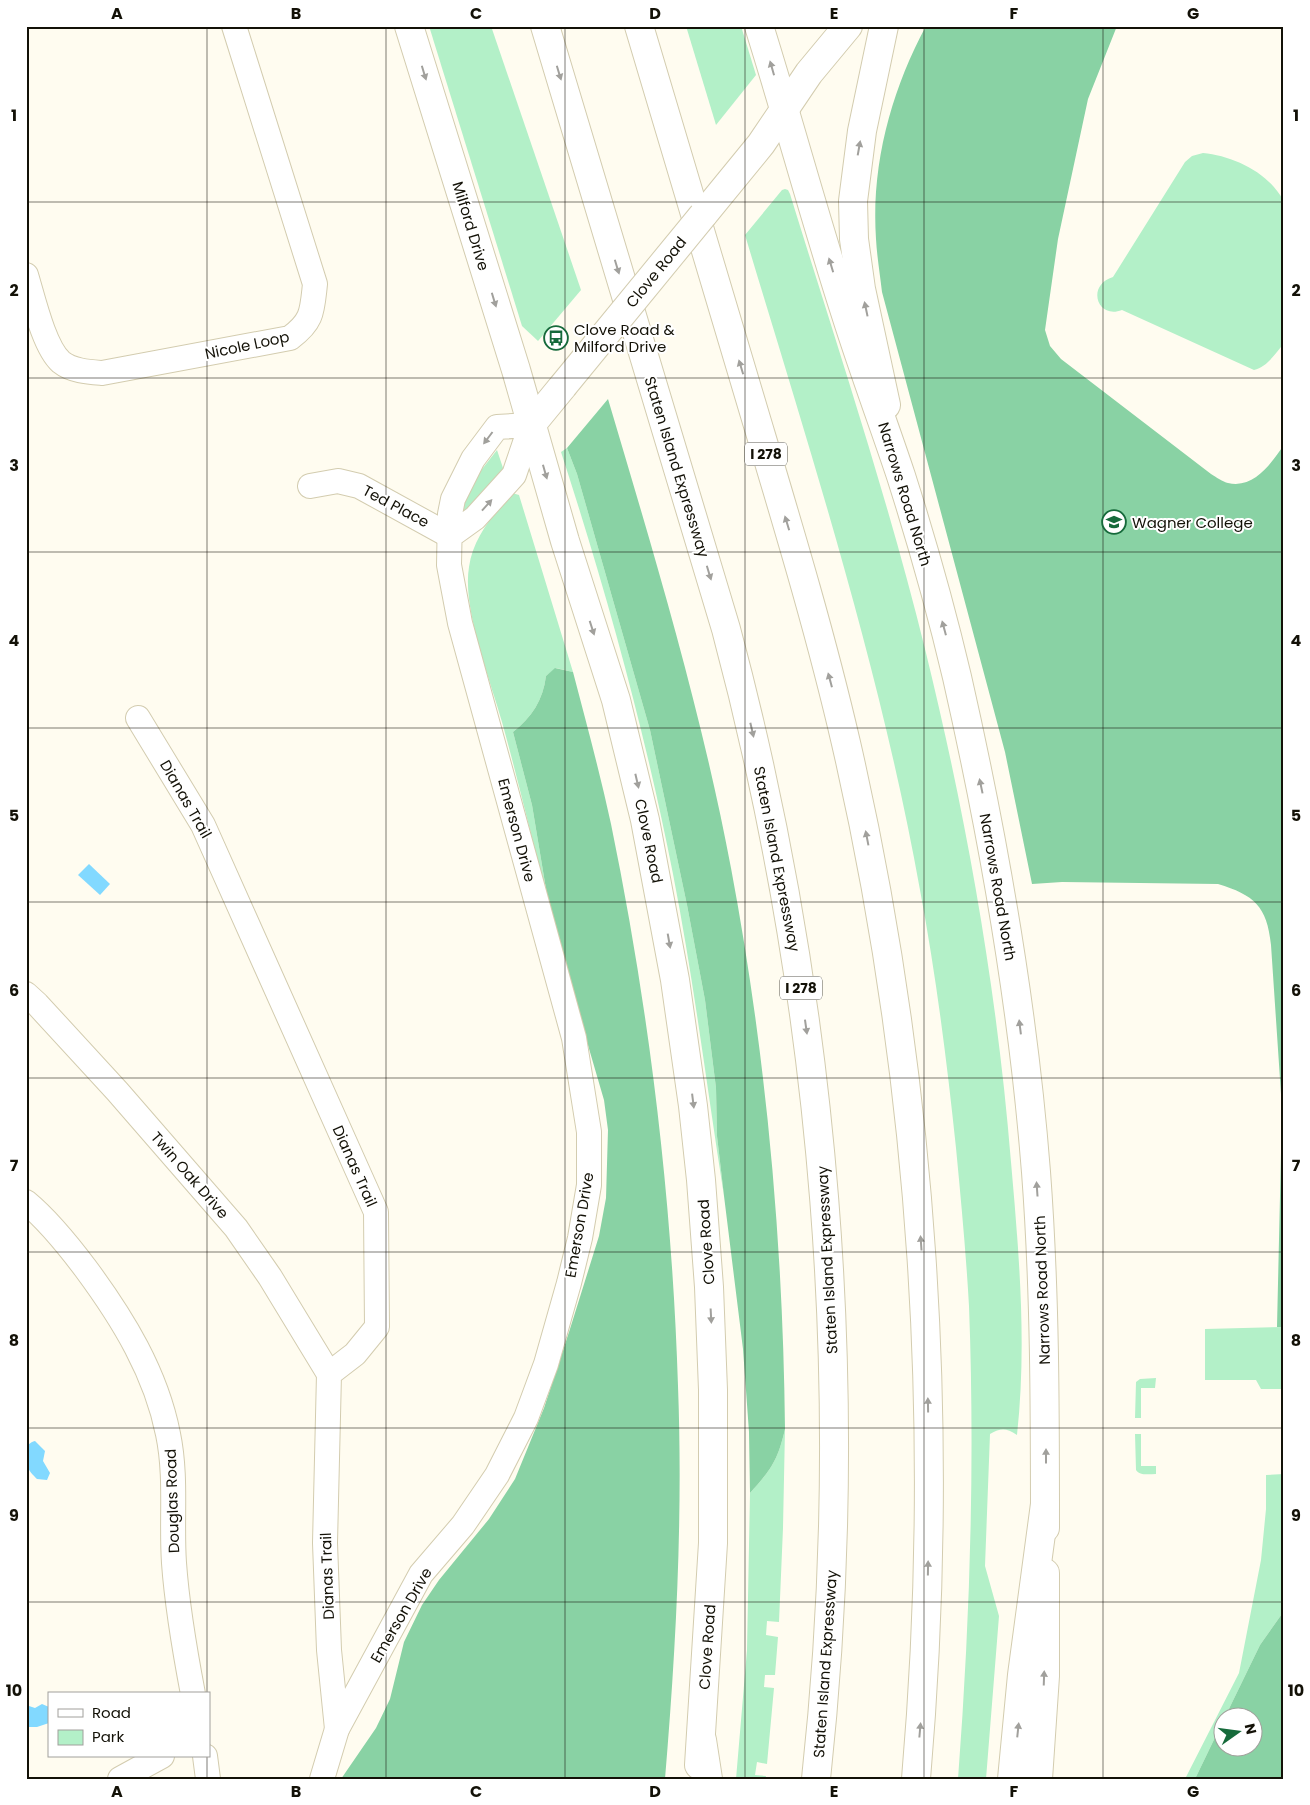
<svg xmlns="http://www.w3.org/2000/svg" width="1310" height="1805" viewBox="0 0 1310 1805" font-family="Poppins,sans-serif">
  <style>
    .green { fill: #b3f0c8 }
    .forest { fill: #89d2a4 }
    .water { fill: #82d9ff }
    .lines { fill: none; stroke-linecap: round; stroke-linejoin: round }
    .street-casing { stroke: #d3ccaf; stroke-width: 26 }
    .secondary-casing { stroke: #d3ccaf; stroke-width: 30 }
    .primary-casing { stroke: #d3ccaf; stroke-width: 30 }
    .highway-casing { stroke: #d3ccaf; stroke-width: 30 }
    .street { stroke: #fff; stroke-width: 24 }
    .secondary { stroke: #fff; stroke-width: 28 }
    .primary { stroke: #fff; stroke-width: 28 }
    .highway { stroke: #fff; stroke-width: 28 }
    .secondary-bridge-casing { stroke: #d3ccaf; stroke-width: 30; stroke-linecap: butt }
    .secondary-bridge { stroke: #fff; stroke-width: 28 }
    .oneway { fill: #a1a09c }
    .grid { fill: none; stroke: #131107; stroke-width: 1; stroke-opacity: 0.55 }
    .labels { text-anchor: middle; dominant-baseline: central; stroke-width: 4; stroke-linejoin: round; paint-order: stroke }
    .shield { fill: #fff; stroke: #5a5851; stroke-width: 1 }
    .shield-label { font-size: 14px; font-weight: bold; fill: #131107 }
    .street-label { font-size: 15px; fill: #131107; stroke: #fff }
    .poi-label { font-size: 15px; fill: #131107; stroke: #fff; text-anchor: start }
    .neatline { fill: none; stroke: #131107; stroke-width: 2 }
    .grid-label { font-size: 16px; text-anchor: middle; font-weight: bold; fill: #131107 }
  </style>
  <rect width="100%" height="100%" fill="#fffcf0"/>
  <g class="green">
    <polygon points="429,26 491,26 581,290 538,341 522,326"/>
    <polygon points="686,26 741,26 756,75 716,125"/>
    <path d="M 1203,153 C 1233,156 1268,172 1283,200 C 1286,207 1284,227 1284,235 C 1284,271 1284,307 1284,343 C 1276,353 1267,367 1254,370 L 1122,310 C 1097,320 1086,285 1113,277 L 1185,162 L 1192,156 Z"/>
    <path d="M 785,189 L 788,190 L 790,194 C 837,346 888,498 926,653 C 967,820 997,990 1011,1162 C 1019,1253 1027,1344 1017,1435 C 1006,1428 1001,1428 990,1434 L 985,1566 L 999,1616 L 986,1779 L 958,1779 C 970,1621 975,1463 969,1306 C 966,1253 961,1200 956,1148 C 947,1062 936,975 920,890 C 880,667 810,451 745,235 L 782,190 Z"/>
    <path d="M 567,448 L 577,474 L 650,730 L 687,905 L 705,1000 L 716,1088 L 717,1136 L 724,1196 C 707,1089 694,981 673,874 C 645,731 606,590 561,452 Z"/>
    <polygon points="497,450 504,471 470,511 462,513 460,503 479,473"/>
    <path d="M 512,493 L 519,495 L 573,672 L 556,668 L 546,676 C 543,700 532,717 513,732 L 532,805 L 547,895 C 531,837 518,779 502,722 C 490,679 462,609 469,567 C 473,538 492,517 509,495 Z"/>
    <polygon points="1284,1327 1284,1389 1261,1389 1256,1380 1205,1380 1205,1329"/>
    <polygon points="1156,1378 1155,1388 1141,1388 1141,1418 1135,1418 1136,1382 1140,1379"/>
    <path d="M 785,1429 L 783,1528 L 779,1622 L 767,1621 L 766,1635 L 778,1637 L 775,1675 L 765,1675 L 764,1687 L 774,1688 L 767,1764 L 757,1762 L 755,1775 L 766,1776 L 765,1779 L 736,1779 L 747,1650 L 750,1493 C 771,1470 778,1460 785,1429 Z"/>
    <path d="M 1135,1434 L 1141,1434 L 1141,1466 L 1156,1466 L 1156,1474 C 1149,1474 1140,1476 1136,1470 Z"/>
    <polygon points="1284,1474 1284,1611 1260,1645 1225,1717 1222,1718 1222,1723 1195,1779 1185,1779 1239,1673 1261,1560 1266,1509 1266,1475"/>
  </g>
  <g class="forest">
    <path d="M 926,26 L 1117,26 L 1088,99 L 1058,239 L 1045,330 L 1050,346 L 1061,359 L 1211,474 C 1216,477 1223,482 1228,483 C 1255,489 1271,463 1284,445 L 1284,1327 L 1277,1327 L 1282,1109 L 1271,945 C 1267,906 1254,895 1218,884 L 1062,882 L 1032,884 L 1005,752 L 882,292 C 880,274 877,257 876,239 C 871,165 891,91 926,26 Z"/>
    <path d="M 608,399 C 654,554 701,709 731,868 C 766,1054 783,1240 785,1429 C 778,1460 771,1470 750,1493 L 749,1432 L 743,1349 L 724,1196 L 717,1136 L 716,1088 L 705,1000 L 687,905 L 650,730 L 577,474 L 567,448 Z"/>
    <path d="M 555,668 L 573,672 C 586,722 600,773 611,824 C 649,1009 672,1197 678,1386 C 683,1517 676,1648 665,1779 L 341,1779 L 376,1728 L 390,1699 L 404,1642 L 422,1605 L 439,1580 L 489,1519 L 515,1479 L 544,1408 L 570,1329 L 599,1236 L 606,1198 L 608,1130 L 604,1100 L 564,963 L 547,895 L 532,805 L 513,732 C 532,717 543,700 546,676 Z"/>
    <polygon points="1284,1611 1284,1779 1195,1779 1222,1723 1222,1748 1252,1748 1252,1718 1225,1717 1260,1645"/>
  </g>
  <g class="water">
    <polygon points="89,864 110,884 100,895 78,875"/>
    <path d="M 35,1441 L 45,1451 L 43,1461 L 50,1473 L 47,1480 L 37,1479 C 33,1475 28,1470 27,1465 C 23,1456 25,1443 35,1441 Z"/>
    <polygon points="42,1704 49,1707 49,1723 37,1727 26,1727 26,1705 35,1708"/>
  </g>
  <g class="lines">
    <g class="street-casing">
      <g id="street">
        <path d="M 26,275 C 33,298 44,347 61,362 C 72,371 89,372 102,373 L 290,338 C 313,321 312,311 315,284 L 234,26"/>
        <polyline points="310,486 338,481 359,486 450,536"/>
        <polyline points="138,718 203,825 376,1212 377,1327 355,1354 329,1374 325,1543 329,1650 337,1729"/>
        <polyline points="26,994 37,1004 117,1091 236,1228 270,1277 329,1374"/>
        <path d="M 26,1202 C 49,1221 68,1245 86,1269 C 123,1319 156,1373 168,1434 C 177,1477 171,1520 174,1563 C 177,1605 185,1652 193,1694"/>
        <polyline points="205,1756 208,1779"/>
        <polyline points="120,1779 162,1756"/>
        <polyline points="322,1779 337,1729 421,1574 463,1525 497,1475 526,1418 546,1364 569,1283 580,1238 589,1185 589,1132 574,1038 460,623 449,565 450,514 453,499 473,459 497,427 531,425 514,475 475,518 450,536"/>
      </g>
    </g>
    <g class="secondary-casing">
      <g id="secondary">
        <polyline points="884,26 862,131 853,201 854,239 861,289 886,405"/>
        <polyline points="703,215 761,144 809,73 848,26"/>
        <polyline points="531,425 563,386"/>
      </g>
    </g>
    <g class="primary-casing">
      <g id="primary">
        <polyline points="409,26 516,370 565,541 616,700 645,820 675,980 693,1106 701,1180 709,1287 713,1390 713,1543 699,1765"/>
        <path d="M 759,26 C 789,122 815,219 846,315 C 863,369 883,422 901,476 C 922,542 941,609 957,677 C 994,840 1023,1005 1036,1172 C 1045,1291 1045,1409 1045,1528"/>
        <polyline points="1038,1779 1045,1676 1045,1573"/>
      </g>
    </g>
    <g class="highway-casing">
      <g id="highway">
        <path d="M 545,26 L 726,629 C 826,1003 858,1394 816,1779"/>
        <path d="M 639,26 C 678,158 718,290 757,422 C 789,529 821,635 846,743 C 924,1082 946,1432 916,1779"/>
        <polyline points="702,1740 708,1779"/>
        <polyline points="1012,1779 1022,1675 1045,1504"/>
      </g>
    </g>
    <use href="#street" class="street"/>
    <use href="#secondary" class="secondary"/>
    <use href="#primary" class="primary"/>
    <use href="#highway" class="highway"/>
    <g class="secondary-bridge-casing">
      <polyline id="secondary-bridge" points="563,386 703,215"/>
    </g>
    <use href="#secondary-bridge" class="secondary-bridge"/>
  </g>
  <defs><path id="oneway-solid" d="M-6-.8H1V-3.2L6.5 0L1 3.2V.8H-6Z" transform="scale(1.25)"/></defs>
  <g class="oneway">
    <use href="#oneway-solid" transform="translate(772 68) rotate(-106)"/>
    <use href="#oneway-solid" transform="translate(424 73) rotate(73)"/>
    <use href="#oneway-solid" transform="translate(559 73) rotate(73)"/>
    <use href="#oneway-solid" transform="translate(859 148) rotate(-80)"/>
    <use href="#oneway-solid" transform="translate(831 265) rotate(-107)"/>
    <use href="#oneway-solid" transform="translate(617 267) rotate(73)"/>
    <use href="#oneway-solid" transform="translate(494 300) rotate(73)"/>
    <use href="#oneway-solid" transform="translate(866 309) rotate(-102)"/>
    <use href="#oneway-solid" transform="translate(741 367) rotate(-107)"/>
    <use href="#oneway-solid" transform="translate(488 438) rotate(127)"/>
    <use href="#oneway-solid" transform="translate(545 472) rotate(74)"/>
    <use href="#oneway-solid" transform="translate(487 505) rotate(-48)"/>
    <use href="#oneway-solid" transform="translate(787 523) rotate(-107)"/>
    <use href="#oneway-solid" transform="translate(709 573) rotate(73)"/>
    <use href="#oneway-solid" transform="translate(592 628) rotate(72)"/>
    <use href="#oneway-solid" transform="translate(944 628) rotate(-105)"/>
    <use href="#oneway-solid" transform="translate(830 680) rotate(-105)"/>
    <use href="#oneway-solid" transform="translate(752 730) rotate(77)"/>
    <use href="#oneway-solid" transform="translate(637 781) rotate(77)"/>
    <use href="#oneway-solid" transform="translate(981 786) rotate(-102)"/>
    <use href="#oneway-solid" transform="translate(867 838) rotate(-101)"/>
    <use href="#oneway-solid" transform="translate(669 941) rotate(80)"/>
    <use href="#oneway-solid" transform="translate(806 1027) rotate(82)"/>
    <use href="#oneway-solid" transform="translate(1020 1027) rotate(-97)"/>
    <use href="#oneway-solid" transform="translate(693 1101) rotate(83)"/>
    <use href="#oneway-solid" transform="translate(1037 1189) rotate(-94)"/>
    <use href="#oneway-solid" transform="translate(921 1243) rotate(-94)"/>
    <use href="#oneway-solid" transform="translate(711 1316) rotate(87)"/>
    <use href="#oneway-solid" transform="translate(928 1405) rotate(-91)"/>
    <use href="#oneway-solid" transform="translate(1046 1456) rotate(-90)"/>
    <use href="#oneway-solid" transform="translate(928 1568) rotate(-89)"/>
    <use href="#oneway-solid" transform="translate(1044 1678) rotate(-88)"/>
    <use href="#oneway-solid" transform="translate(920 1730) rotate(-85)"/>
    <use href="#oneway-solid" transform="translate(1018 1730) rotate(-84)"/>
  </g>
  <path class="grid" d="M 207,26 L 207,1694M 386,26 L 386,1779M 565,26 L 565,1779M 745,26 L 745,1779M 924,26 L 924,1779M 1103,26 L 1103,1779M 26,202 L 1284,202M 26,378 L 1284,378M 26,552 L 1284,552M 26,728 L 1284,728M 26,902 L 1284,902M 26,1078 L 1284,1078M 26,1252 L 1284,1252M 26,1428 L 1284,1428M 26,1602 L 1284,1602M 207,1756 L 207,1779"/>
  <defs>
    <g id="bus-ring" transform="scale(1.25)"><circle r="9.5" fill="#fff" stroke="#166a3b" stroke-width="1.5"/><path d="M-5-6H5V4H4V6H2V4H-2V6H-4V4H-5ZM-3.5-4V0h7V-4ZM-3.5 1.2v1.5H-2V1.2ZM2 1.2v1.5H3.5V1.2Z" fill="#166a3b"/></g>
    <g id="university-ring" transform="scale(1.25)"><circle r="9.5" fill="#fff" stroke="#166a3b" stroke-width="1.5"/><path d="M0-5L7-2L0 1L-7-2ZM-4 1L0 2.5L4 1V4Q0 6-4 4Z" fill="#166a3b"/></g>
  </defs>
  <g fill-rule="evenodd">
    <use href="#bus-ring" x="556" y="338"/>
    <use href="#university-ring" x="1114" y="522"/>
  </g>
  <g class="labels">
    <g class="shield">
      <rect x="745" y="442.5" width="42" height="23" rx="4"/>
      <rect x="780" y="976.5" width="42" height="23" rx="4"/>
    </g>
    <g class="shield-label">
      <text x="766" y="454">I 278</text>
      <text x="801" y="988">I 278</text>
    </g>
    <g class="street-label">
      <text transform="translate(471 226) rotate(73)">Milford Drive</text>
      <text transform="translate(656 272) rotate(-51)">Clove Road</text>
      <text transform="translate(247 345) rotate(-12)">Nicole Loop</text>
      <text transform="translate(677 467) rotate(73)">Staten Island Expressway</text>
      <text transform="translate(905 494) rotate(73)">Narrows Road North</text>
      <text transform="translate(396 506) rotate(28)">Ted Place</text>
      <text transform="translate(186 799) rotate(60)">Dianas Trail</text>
      <text transform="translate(517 830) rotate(75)">Emerson Drive</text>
      <text transform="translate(649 841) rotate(78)">Clove Road</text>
      <text transform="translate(777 859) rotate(79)">Staten Island Expressway</text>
      <text transform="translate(998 887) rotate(80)">Narrows Road North</text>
      <text transform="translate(355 1166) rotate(66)">Dianas Trail</text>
      <text transform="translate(190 1175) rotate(49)">Twin Oak Drive</text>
      <text transform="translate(579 1225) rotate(-80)">Emerson Drive</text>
      <text transform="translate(706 1242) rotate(-94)">Clove Road</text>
      <text transform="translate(827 1260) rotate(-93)">Staten Island Expressway</text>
      <text transform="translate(1042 1290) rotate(-92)">Narrows Road North</text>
      <text transform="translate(172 1501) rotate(-92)">Douglas Road</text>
      <text transform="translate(327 1576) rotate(-92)">Dianas Trail</text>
      <text transform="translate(401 1615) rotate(-60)">Emerson Drive</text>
      <text transform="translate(707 1647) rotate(-86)">Clove Road</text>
      <text transform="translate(825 1664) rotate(-86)">Staten Island Expressway</text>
    </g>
    <g class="poi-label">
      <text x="574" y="329">Clove Road &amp;<tspan x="574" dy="17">Milford Drive</tspan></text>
      <text x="1132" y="522">Wagner College</text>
    </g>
  </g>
  <rect width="1310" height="1805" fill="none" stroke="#ffffff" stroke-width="55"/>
  <rect x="48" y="1692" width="162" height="65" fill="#ffffff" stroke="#a1a09c"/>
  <rect x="58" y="1709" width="25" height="8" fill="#ffffff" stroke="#a1a09c"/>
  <text x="92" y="1718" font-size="15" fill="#131107">Road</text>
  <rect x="58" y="1730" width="25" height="15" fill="#b3f0c8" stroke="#a1a09c"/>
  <text x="92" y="1742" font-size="15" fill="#131107">Park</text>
  <g transform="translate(1238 1732) rotate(76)"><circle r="24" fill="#ffffff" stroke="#a1a09c"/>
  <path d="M0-4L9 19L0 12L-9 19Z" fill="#166a3b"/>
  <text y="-8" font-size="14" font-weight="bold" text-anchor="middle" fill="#131107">N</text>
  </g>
  <rect x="28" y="28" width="1254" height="1750" class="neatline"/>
  <g class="grid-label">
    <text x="117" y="19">A</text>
    <text x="296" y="19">B</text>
    <text x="476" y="19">C</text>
    <text x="655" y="19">D</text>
    <text x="834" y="19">E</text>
    <text x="1014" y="19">F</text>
    <text x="1193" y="19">G</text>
    <text x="14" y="121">1</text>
    <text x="1296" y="121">1</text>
    <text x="14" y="296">2</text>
    <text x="1296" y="296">2</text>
    <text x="14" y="471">3</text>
    <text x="1296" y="471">3</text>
    <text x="14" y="646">4</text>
    <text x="1296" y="646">4</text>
    <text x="14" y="821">5</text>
    <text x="1296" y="821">5</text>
    <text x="14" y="996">6</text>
    <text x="1296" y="996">6</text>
    <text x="14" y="1171">7</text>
    <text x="1296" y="1171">7</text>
    <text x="14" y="1346">8</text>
    <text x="1296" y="1346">8</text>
    <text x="14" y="1521">9</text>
    <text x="1296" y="1521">9</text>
    <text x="14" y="1696">10</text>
    <text x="1296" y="1696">10</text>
    <text x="117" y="1797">A</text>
    <text x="296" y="1797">B</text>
    <text x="476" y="1797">C</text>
    <text x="655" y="1797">D</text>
    <text x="834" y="1797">E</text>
    <text x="1014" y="1797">F</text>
    <text x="1193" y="1797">G</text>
  </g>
</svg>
